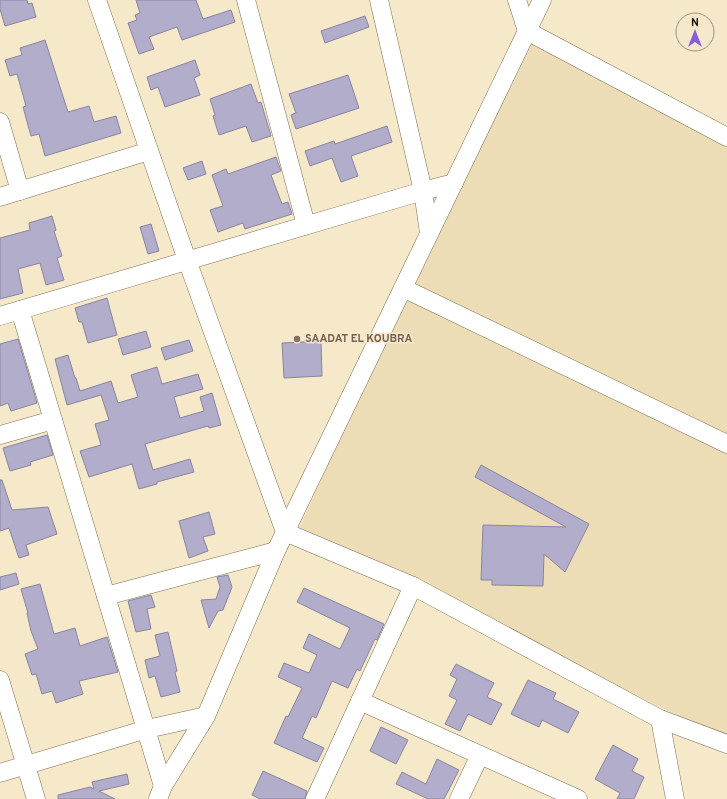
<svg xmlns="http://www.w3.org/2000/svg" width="727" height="799" viewBox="0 0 727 799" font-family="Overpass,sans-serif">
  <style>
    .built { fill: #edddb7 }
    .building { fill: #b1adca; stroke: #8985a1 }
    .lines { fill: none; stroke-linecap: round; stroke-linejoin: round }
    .minor-casing { stroke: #7b6f54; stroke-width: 19 }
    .minor { stroke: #fff; stroke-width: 18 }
    .education-dot { fill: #8d6e63; stroke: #f6e9ca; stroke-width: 1.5 }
    .labels { text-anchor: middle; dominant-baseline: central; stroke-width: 3; stroke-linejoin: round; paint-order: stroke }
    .education-label { font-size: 11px; font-weight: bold; fill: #785e54; stroke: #f6e9ca; text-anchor: start }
  </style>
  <rect width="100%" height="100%" fill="#f6e9ca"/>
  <polygon class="built" points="527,31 727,137 727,740 299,529 454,183"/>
  <g class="building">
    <polygon points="0,0 27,0 28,4 32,3 36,17 5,26 0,9"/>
    <polygon points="136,0 196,0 203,19 231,10 235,22 182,40 177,27 149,37 154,49 139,54 128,23 137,20 135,15 140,13"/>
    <polygon points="365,16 369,27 325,43 321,31"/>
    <polygon points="45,40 68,112 89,106 94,122 116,116 121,133 45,156 39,134 31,136 23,107 26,106 17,74 10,76 5,60 22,55 20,48"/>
    <polygon points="195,60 200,75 194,78 200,95 165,107 158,87 151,90 147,77"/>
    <polygon points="348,75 359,108 296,129 291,115 296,113 289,94"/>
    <polygon points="251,84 258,103 261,102 271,136 252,142 246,126 219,135 213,116 215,115 210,99"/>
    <polygon points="387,126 392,142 351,156 358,176 341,182 332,158 310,166 305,151 334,141 335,144"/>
    <polygon points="276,157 281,171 271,175 282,204 288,202 292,214 245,229 243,223 218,232 210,210 223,206 212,175 226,169 228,174"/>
    <polygon points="202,161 206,174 188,180 183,168"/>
    <polygon points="52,216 56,230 54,231 62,256 57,258 64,280 46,285 40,263 18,269 23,293 0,299 0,238 30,230 29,223"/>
    <polygon points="151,224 159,251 148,254 140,227"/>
    <polygon points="107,298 117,335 88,343 82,322 79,322 75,308"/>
    <polygon points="146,331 151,347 123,355 118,339"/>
    <polygon points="18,339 37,403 11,411 8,403 0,406 0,344"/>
    <polygon points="189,340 193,351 165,360 161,348"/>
    <polygon points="321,341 322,376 284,378 282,343"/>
    <polygon points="68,355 75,378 76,378 80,391 111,381 118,403 138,397 131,375 157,367 162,384 198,374 203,389 174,397 180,418 204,411 200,397 212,393 221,425 209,428 208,426 145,444 153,470 190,459 194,472 157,482 157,484 139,489 132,464 89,477 80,451 101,445 95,424 109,420 101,395 67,405 55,359"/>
    <polygon points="47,435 53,455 30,462 31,465 10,471 3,448"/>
    <polygon points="481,465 589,524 565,572 544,554 543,586 492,585 492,580 481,580 483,525 566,527 475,477"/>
    <polygon points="0,480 2,480 12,510 48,507 57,534 26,545 29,555 19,558 9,528 0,531"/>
    <polygon points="209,512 215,534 203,537 208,551 189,558 179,521"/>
    <polygon points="16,573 19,584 0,590 0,577"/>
    <polygon points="228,575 232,587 223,610 218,611 209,628 201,600 216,599 220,587 217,577"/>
    <polygon points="40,584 54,634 75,628 80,646 107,637 118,672 79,681 83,694 56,703 52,691 42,694 36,674 32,675 25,654 38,649 31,631 27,613 28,613 21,589"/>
    <polygon points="304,588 384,624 377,640 375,639 360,671 357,669 348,688 332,681 316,718 312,716 302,738 324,748 317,762 274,743 286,716 288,717 302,688 278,677 284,663 309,673 317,655 303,648 309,634 340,649 350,628 297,602"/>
    <polygon points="151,595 155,607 147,609 151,629 136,632 128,601"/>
    <polygon points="168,632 177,671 175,672 180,692 161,697 155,676 149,678 145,660 160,656 155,635"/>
    <polygon points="456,664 494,683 487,697 502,704 491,725 468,714 460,731 445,724 457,700 449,696 457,679 450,675"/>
    <polygon points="528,680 556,693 553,699 579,712 568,733 542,720 539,727 511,714"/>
    <polygon points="381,727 408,740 396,764 370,751"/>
    <polygon points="613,745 638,759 632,771 644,777 634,799 617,799 620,793 595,779"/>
    <polygon points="437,759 459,770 444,799 428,799 396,784 402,772 426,784"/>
    <polygon points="263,771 307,791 305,799 260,799 252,795"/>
    <polygon points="127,774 129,784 99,791 115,799 58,799 58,795 90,787 94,789 92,782"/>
  </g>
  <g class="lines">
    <g class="minor-casing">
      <g id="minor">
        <polyline points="97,0 187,260 285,532 413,586 660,719 727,744"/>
        <polyline points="246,0 306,225"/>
        <polyline points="379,0 423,191 429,233"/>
        <polyline points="517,0 527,31 727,137"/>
        <polyline points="0,122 20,191"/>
        <polyline points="0,197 149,151"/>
        <polyline points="403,288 727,444"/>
        <polyline points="20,310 163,786"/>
        <polyline points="0,316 423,191 454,183"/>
        <polyline points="0,435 53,420"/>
        <polyline points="106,596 276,551"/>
        <polyline points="0,680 36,799"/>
        <polyline points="360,701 578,799"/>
        <polyline points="660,719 675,799"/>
        <polyline points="0,773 147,729 206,716"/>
        <polyline points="158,799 163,786 206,716 276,551 542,0"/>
        <polyline points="315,799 413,586"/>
        <polyline points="459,799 480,755"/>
      </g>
    </g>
    <use href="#minor" class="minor"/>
  </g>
  <circle class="education-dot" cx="297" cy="339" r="4"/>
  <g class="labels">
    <g class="education-label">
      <text x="305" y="339">SAADAT EL KOUBRA</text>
    </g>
  </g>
  <g transform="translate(695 32)"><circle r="19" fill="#f6e9ca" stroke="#9d937c"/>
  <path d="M0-3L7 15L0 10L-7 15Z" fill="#8560da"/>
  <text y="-6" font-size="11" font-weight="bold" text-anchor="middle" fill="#181308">N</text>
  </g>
</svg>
